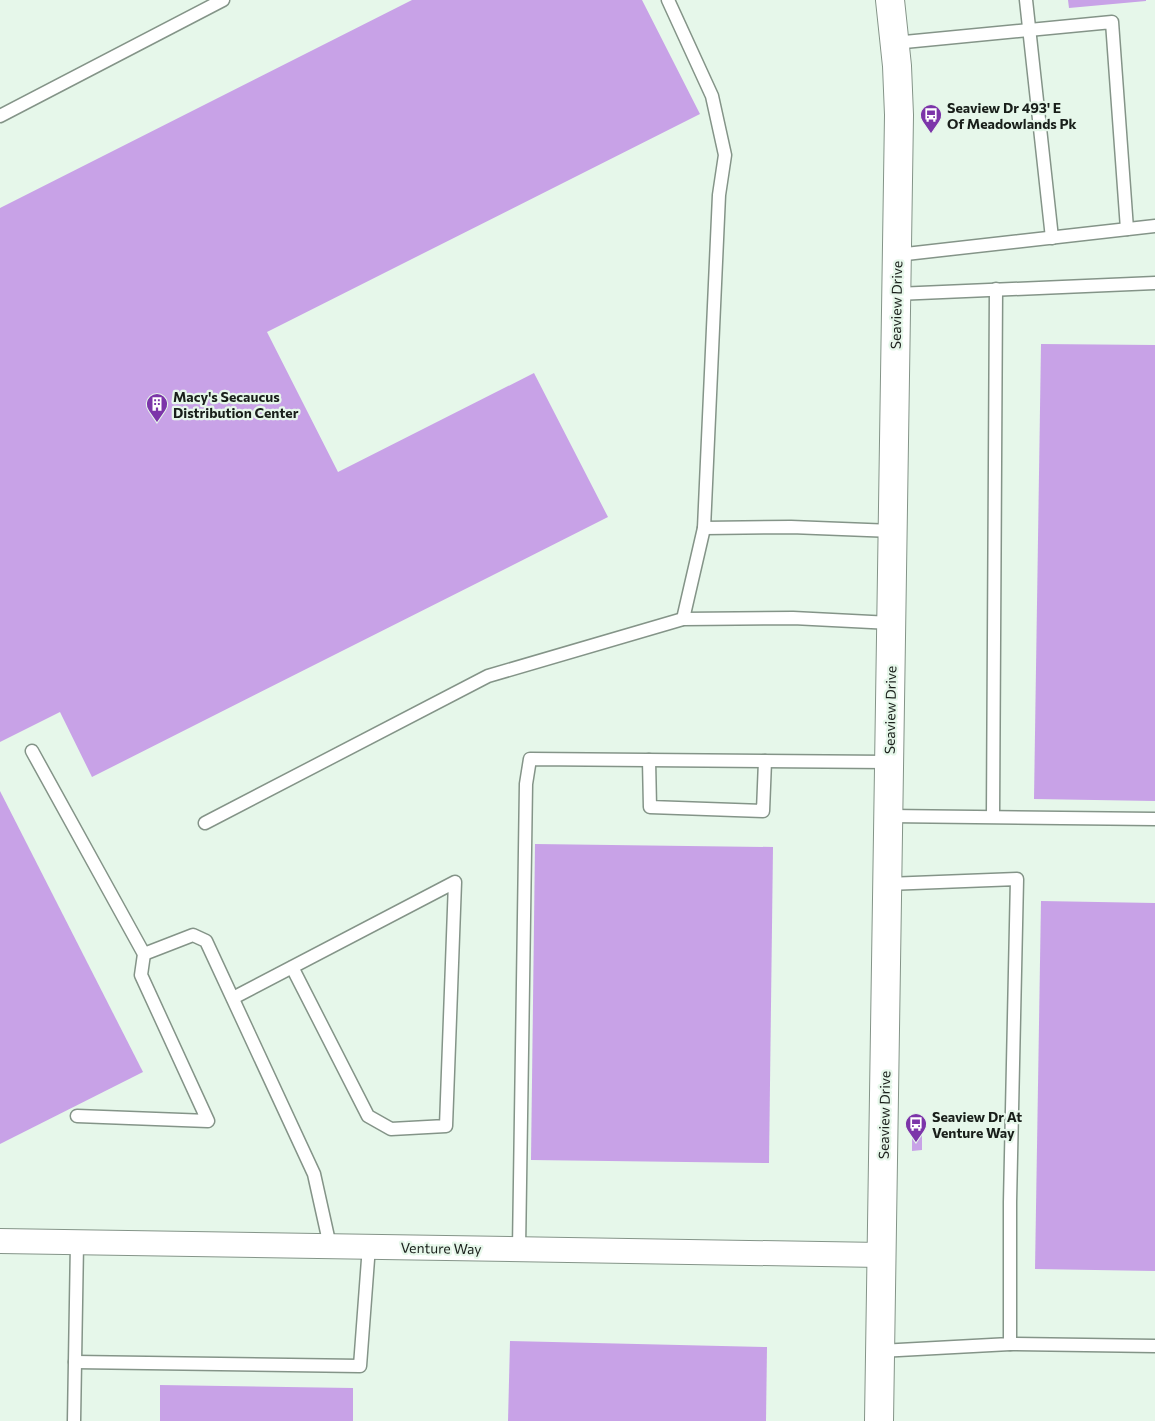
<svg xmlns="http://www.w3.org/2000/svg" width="1155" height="1421" viewBox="0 0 1155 1421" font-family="Commissioner,sans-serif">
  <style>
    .building { fill: #c8a2e7 }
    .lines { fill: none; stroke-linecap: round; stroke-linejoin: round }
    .lane-casing { stroke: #849488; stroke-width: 15 }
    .street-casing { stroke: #849488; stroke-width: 26 }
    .secondary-casing { stroke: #849488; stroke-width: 30 }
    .lane { stroke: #fff; stroke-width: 12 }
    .street { stroke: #fff; stroke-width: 24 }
    .secondary { stroke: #fff; stroke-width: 28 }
    .labels { text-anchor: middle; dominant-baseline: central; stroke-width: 4.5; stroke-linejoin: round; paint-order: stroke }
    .poi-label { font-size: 14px; font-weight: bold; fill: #191f1a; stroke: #e6f7ea; text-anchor: start }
    .street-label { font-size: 14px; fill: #191f1a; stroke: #e6f7ea }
  </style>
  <rect width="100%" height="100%" fill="#e6f7ea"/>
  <g class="building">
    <polygon points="412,0 642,0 700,114 267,332 338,472 534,373 608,517 92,777 60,712 0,742 0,208"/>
    <polygon points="1068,0 1146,0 1146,1 1069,8"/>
    <polygon points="1041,344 1155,345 1155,801 1034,799"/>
    <polygon points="0,791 143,1072 0,1144"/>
    <polygon points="535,844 773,847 769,1163 531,1160"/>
    <polygon points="1041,901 1155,903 1155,1271 1035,1269"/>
    <polygon points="912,1133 922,1133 922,1150 912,1151"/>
    <polygon points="510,1341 767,1347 766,1421 508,1421"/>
    <polygon points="160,1385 353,1388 353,1421 160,1421"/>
  </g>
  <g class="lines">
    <g class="lane-casing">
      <g id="lane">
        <polyline points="668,0 712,96 725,155 719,195 704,528 791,527 893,531"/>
        <polyline points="1026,0 1052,238"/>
        <polyline points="894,43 1112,22 1127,229"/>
        <polyline points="0,116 223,0"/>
        <polyline points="897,255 1155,226"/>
        <polyline points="896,294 1155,283"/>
        <polyline points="683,619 704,528"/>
        <polyline points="32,751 144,954 141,975 208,1121 77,1116"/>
        <polyline points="649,760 650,807 763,811 765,761"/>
        <polyline points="889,816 1155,819"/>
        <polyline points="993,816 996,289"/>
        <polyline points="205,823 488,676 683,619 793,618 891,623"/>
        <polyline points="144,954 193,935 206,941 314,1174 330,1246"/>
        <polyline points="233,998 455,882 446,1126 391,1129 368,1116 292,967"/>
        <polyline points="519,1249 526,784 530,759 889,762"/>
        <polyline points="1010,1344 1155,1346"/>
        <polyline points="880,1351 1010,1344 1010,1202 1017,879 887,884"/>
        <polyline points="75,1362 360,1366 369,1246"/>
        <polyline points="74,1421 77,1243"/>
      </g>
    </g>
    <g class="street-casing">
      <polyline id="street" points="0,1241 881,1255"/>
    </g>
    <g class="secondary-casing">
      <polyline id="secondary" points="879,1421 899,115 897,66 890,0"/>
    </g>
    <use href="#lane" class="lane"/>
    <use href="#street" class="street"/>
    <use href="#secondary" class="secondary"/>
  </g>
  <defs>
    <g id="bus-pin" transform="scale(1.125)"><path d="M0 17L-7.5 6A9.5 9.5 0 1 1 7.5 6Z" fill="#7c35a9" stroke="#e6f7ea"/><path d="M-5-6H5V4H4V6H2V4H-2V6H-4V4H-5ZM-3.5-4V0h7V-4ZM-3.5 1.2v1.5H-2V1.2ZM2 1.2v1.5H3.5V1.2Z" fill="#fff"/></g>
    <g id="building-pin" transform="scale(1.125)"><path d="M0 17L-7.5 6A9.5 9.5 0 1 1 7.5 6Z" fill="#7c35a9" stroke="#e6f7ea"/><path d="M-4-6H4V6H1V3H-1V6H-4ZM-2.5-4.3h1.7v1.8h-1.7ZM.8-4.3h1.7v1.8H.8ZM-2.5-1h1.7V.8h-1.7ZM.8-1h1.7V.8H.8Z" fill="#fff"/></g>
  </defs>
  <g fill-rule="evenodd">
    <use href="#bus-pin" x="931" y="115"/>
    <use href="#building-pin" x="157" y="404"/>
    <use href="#bus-pin" x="916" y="1124"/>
  </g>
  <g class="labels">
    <g class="poi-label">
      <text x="947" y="107">Seaview Dr 493' E<tspan x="947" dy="16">Of Meadowlands Pk</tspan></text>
      <text x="173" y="396">Macy's Secaucus<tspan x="173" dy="16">Distribution Center</tspan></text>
      <text x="932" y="1116">Seaview Dr At<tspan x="932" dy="16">Venture Way</tspan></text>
    </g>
    <g class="street-label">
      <text transform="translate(896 305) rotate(-89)">Seaview Drive</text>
      <text transform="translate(890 710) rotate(-89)">Seaview Drive</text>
      <text transform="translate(884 1115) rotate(-89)">Seaview Drive</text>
      <text transform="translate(441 1248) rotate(1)">Venture Way</text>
    </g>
  </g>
</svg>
